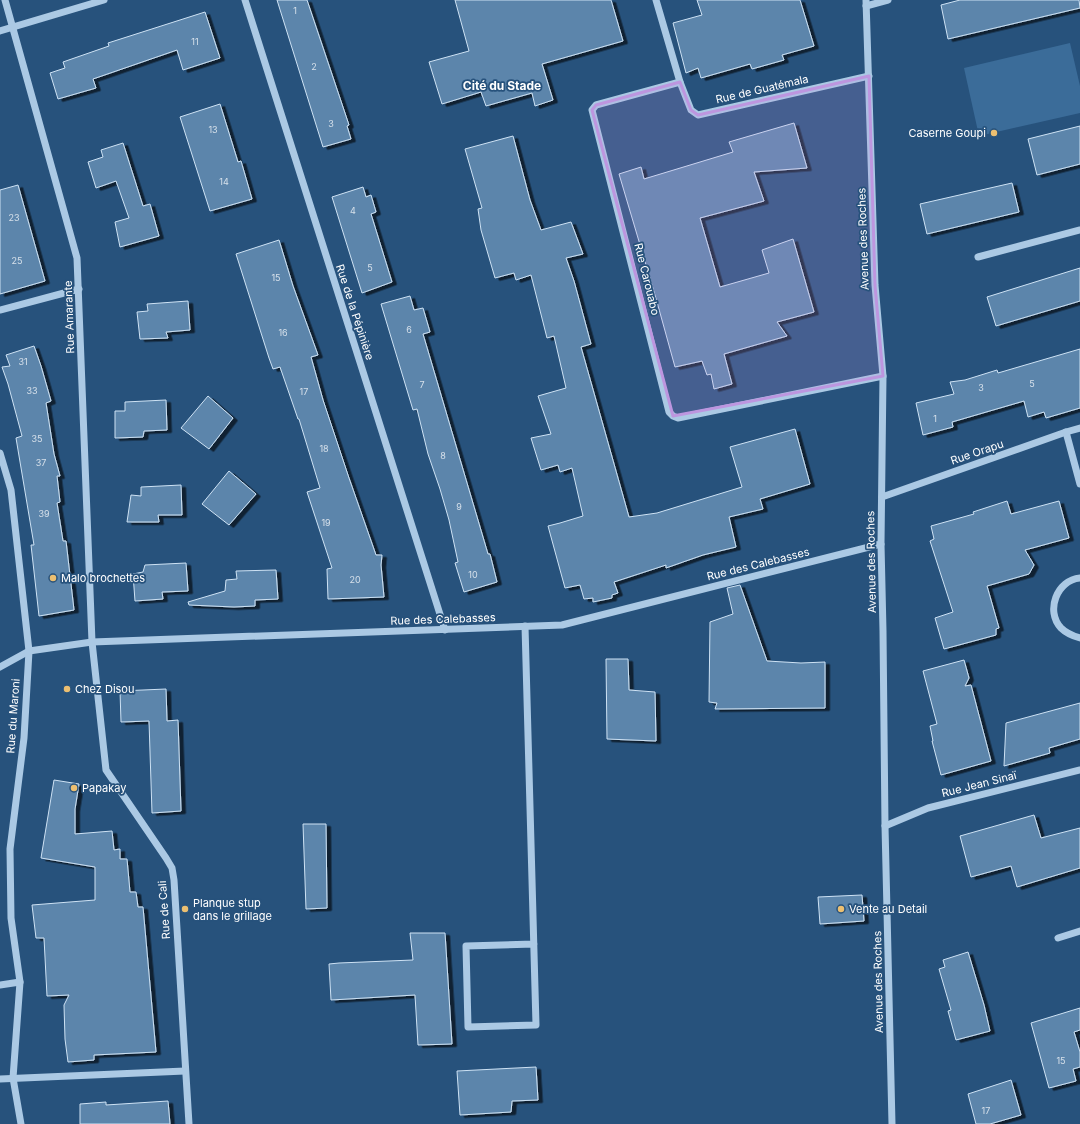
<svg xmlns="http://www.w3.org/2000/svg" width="1080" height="1124" viewBox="0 0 1080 1124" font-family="Inter,sans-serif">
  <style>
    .green { fill: #3b6c99 }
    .building { fill: #5b85ab; stroke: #cee2f4; filter: url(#shadow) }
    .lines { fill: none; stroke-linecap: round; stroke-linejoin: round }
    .minor { stroke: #abc9e4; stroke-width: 7 }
    .marked { fill: #bd96df; fill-opacity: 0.2; stroke: #bd96df; stroke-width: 3; stroke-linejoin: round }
    .poi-dot { fill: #ecbf71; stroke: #27527c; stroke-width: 1.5 }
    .labels { text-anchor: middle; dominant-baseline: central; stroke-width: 3.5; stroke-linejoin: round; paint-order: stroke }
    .number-label { font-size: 9px; fill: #d6e0ea }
    .street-label { font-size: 11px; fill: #fff; stroke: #27527c }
    .poi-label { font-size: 11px; fill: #fff; stroke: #27527c; text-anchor: start }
    .neighbourhood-label { font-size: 12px; font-weight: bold; fill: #fff; stroke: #27527c }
  </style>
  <defs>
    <filter id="shadow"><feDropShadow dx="4.5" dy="2.5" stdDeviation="0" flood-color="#0009"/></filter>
  </defs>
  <rect width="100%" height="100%" fill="#27527c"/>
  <polygon class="green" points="1070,43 1080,86 1080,113 979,136 964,68"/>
  <g class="building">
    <polygon points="277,0 307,0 349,125 347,126 351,139 323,147"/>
    <polygon points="455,0 611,0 623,41 542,64 553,100 535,106 532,93 486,106 481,92 442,104 429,62 469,51"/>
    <polygon points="697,0 800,0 814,46 782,55 784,60 752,69 750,64 701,78 698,68 686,73 673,23 702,15"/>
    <polygon points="960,0 1079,0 1080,8 948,39 941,5"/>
    <polygon points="205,12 220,58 183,70 177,50 93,79 96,88 58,99 50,73 65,68 63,62 109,46 108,43"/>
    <polygon points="220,104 238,162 241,161 252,199 210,211 180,117"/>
    <polygon points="794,123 807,168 754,172 764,201 700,218 720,287 769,273 762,250 793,239 814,312 777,322 787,336 724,354 732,384 714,389 711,374 707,375 702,361 675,367 657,302 619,174 641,167 644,179 733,152 729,142"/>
    <polygon points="1080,126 1080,164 1037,175 1028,139"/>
    <polygon points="513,136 530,200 541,230 571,222 583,254 566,258 574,281 591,344 581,347 629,517 657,513 742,487 730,447 795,429 810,484 760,499 763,509 729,517 736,547 703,555 666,568 666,565 614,582 618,593 612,595 612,598 593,602 593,598 584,599 580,585 565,588 548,526 560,523 583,516 572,468 560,472 558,465 541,470 531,438 551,434 538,396 566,388 554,336 547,338 531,275 516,280 514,273 495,278 481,230 478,209 482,208 465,149"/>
    <polygon points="123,143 143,206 150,204 159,236 120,247 115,222 129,218 116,181 96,188 88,162 103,157 101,150"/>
    <polygon points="1012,183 1019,212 927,234 920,204"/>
    <polygon points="18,185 45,281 0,294 0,190"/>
    <polygon points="363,187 366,197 371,195 376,212 371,214 392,282 362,293 332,197"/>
    <polygon points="279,240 293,286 318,355 311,357 323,400 349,478 376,555 382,555 381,565 384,597 328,599 327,569 332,568 307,492 320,488 299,419 298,419 280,367 273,369 269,358 236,254"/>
    <polygon points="1080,268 1080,301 996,326 987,297"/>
    <polygon points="410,296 414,310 423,308 430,332 423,334 488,554 490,554 497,582 464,592 455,563 458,562 449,520 440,489 428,454 417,409 413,410 381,304"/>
    <polygon points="188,301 190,330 166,332 168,338 140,339 137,312 148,311 147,304"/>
    <polygon points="34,346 41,366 51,401 46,403 54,454 60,476 57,476 60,502 57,503 63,541 66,541 74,610 39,616 31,545 34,545 16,438 22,436 8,384 2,367 10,366 6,355"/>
    <polygon points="1080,349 1080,408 1046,418 1044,412 1028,417 1024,401 952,422 953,427 923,435 916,403 954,394 950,382 965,380 997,370 998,373"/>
    <polygon points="208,396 233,418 209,449 181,428"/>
    <polygon points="166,400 167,430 144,431 143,437 115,438 115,411 125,411 125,402"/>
    <polygon points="229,471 256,494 229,525 202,504"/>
    <polygon points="181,485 182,515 158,515 159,522 127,522 131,495 141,496 141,487"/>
    <polygon points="1007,501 1011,514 1059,501 1069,538 1025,550 1034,565 1029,574 987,586 999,628 996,629 996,635 944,649 935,618 953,612 930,541 934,539 931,526 974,514 973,512"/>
    <polygon points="186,563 188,591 162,592 163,599 135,601 133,574 143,572 145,565"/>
    <polygon points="276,570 278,599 255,600 255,606 234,607 189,605 188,602 225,591 226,580 237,579 236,571"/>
    <polygon points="740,585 767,661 801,663 825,662 825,708 715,709 717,703 709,702 710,622 733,614 727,588"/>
    <polygon points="606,659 628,659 629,690 655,692 656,741 607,739"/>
    <polygon points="964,660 969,678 965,686 971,685 991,761 941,775 932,741 933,741 930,726 937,724 923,671"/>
    <polygon points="166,689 167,721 178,720 181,811 152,813 149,721 121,722 120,691"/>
    <polygon points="1080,703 1080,739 1049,748 1050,753 1004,766 1006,723"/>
    <polygon points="54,780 79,784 75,809 75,834 112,831 114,850 120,849 120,859 127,859 130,892 136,892 138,907 143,907 156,1052 94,1055 94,1060 68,1062 65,1039 64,1005 69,995 47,996 44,938 36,938 32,905 95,900 95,867 41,858"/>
    <polygon points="1034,815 1041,838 1080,828 1080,868 1017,887 1011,866 971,877 960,836"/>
    <polygon points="303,824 326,824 327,908 306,909"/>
    <polygon points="862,895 864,921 820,924 818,897"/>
    <polygon points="410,933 445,933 452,1044 418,1045 415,995 331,1000 329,964 339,963 413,960"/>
    <polygon points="968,952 984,1005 990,1031 956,1040 948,1011 951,1010 939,969 945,967 943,960"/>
    <polygon points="1080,1008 1080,1030 1074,1032 1080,1052 1080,1067 1073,1069 1076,1081 1049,1088 1031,1023"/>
    <polygon points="536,1067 538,1100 512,1101 511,1112 460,1115 457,1071"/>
    <polygon points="1011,1080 1021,1115 990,1124 976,1124 968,1094"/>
    <polygon points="168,1101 170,1124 80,1124 80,1104 106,1102 106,1105"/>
  </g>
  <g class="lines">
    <g class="minor">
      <polyline points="5,0 77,258 92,642 106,770 166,858 172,868 174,880 189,1124"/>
      <polyline points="245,0 445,630"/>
      <polyline points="656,0 680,82 596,105 592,110 669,412 673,416 678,418 883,376"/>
      <polyline points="866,0 875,285 883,376 881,544 883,631 885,826 892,1124"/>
      <polyline points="866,6 888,0"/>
      <polyline points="0,31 104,0"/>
      <polyline points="680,82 691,110 698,115 869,76"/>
      <polyline points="978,257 1080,230"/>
      <polyline points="0,310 79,289"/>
      <polyline points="1066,432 1080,484"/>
      <polyline points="0,453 11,490 29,651 24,738 10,849 11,918 20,982 13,1078 21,1124"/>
      <polyline points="882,497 1066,432 1080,428"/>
      <path d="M 1080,578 C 1057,580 1045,611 1061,628 C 1067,634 1073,636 1080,638"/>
      <polyline points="525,626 536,1025 468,1027 466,946 534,944"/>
      <polyline points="0,667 29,651 92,642 562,625 881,544"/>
      <polyline points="885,826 928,808 1080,770"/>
      <polyline points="1058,938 1080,931"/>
      <polyline points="0,985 20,982"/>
      <polyline points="0,1079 185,1071"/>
    </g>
  </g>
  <path class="marked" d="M 869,76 L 875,285 L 883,376 L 673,416 L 592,110 L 596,105 L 680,82 L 691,110 L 698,115 Z"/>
  <g class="poi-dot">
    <circle cx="994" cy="133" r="4"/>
    <circle cx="53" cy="578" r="4"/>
    <circle cx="67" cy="689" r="4"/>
    <circle cx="74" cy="788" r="4"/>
    <circle cx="185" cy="909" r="4"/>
    <circle cx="841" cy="909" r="4"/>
  </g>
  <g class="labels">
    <g class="number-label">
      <text x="295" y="10">1</text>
      <text x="195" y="41">11</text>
      <text x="314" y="66">2</text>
      <text x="331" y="123">3</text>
      <text x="213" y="129">13</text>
      <text x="224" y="181">14</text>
      <text x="353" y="210">4</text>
      <text x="14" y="217">23</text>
      <text x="17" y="260">25</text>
      <text x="370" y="267">5</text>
      <text x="276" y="277">15</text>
      <text x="409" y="329">6</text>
      <text x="283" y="332">16</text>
      <text x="23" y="361">31</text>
      <text x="1032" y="383">5</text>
      <text x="422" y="384">7</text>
      <text x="981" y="387">3</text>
      <text x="32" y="390">33</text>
      <text x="304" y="391">17</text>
      <text x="935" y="418">1</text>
      <text x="37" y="438">35</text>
      <text x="324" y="448">18</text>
      <text x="443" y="455">8</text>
      <text x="41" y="462">37</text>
      <text x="459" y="506">9</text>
      <text x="44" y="513">39</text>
      <text x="326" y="522">19</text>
      <text x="473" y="574">10</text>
      <text x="355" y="579">20</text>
      <text x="1061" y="1060">15</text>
      <text x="986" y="1110">17</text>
    </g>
    <g class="street-label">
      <text transform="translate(762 89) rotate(-13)">Rue de Guatémala</text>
      <text transform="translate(863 239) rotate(-92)">Avenue des Roches</text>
      <text transform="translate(647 279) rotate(76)">Rue Carouabo</text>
      <text transform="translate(355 312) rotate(72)">Rue de la Pépinière</text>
      <text transform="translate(69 317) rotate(-92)">Rue Amarante</text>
      <text transform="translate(977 452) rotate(-19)">Rue Orapu</text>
      <text transform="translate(871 562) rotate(-91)">Avenue des Roches</text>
      <text transform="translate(758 564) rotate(-14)">Rue des Calebasses</text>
      <text transform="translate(443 619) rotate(-2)">Rue des Calebasses</text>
      <text transform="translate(13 716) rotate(-86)">Rue du Maroni</text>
      <text transform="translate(979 784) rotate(-14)">Rue Jean Sinaï</text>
      <text transform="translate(164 910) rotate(-94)">Rue de Cali</text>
      <text transform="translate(878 982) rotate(-91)">Avenue des Roches</text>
    </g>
    <g class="poi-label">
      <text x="986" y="133" text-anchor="end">Caserne Goupi</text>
      <text x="61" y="578">Malo brochettes</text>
      <text x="75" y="689">Chez Disou</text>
      <text x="82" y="788">Papakay</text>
      <text x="193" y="903">Planque stup<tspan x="193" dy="13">dans le grillage</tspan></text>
      <text x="849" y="909">Vente au Detail</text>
    </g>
    <g class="neighbourhood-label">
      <text x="502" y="85">Cité du Stade</text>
    </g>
  </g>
</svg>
